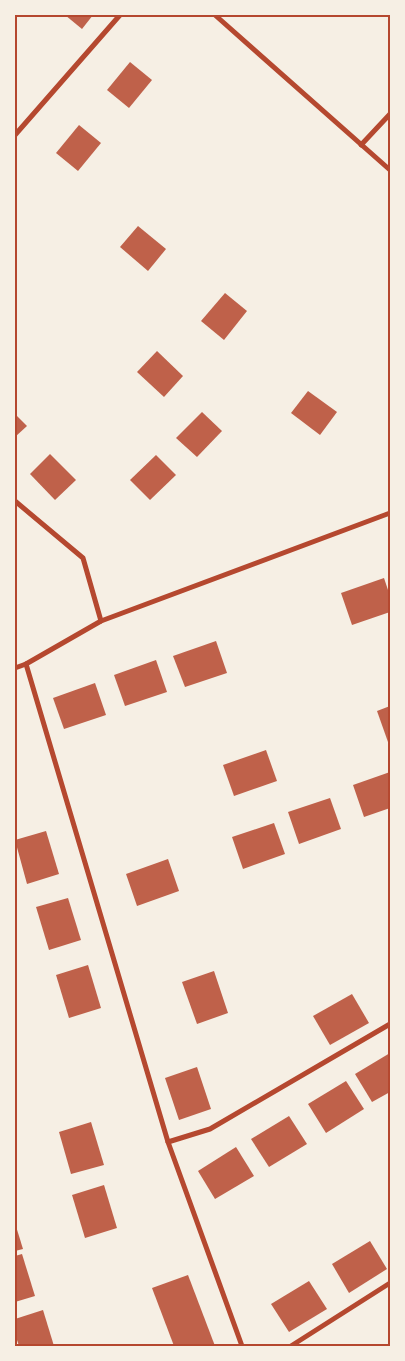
<svg xmlns="http://www.w3.org/2000/svg" width="405" height="1361" viewBox="0 0 405 1361" font-family="'Golos Text',sans-serif">
  <style>
    .building { fill: #bf614a }
    .lines { fill: none; stroke-linecap: round; stroke-linejoin: round }
    .minor { stroke: #b5482f; stroke-width: 5 }
    .neatline { fill: none; stroke: #b5482f; stroke-width: 2 }
  </style>
  <rect width="100%" height="100%" fill="#f6efe4"/>
  <g class="building">
    <polygon points="65,15 93,15 82,29"/>
    <polygon points="130,62 152,80 129,108 107,90"/>
    <polygon points="79,125 101,143 78,171 56,153"/>
    <polygon points="138,226 166,249 148,271 120,247"/>
    <polygon points="225,293 247,311 224,340 201,321"/>
    <polygon points="157,351 183,376 164,397 137,372"/>
    <polygon points="308,391 337,412 320,435 291,413"/>
    <polygon points="202,412 222,431 197,457 176,438"/>
    <polygon points="15,414 27,426 15,437"/>
    <polygon points="50,454 76,480 55,500 30,474"/>
    <polygon points="156,455 176,475 150,500 130,480"/>
    <polygon points="384,578 390,596 390,612 352,625 341,593"/>
    <polygon points="216,641 227,673 185,687 173,656"/>
    <polygon points="156,660 167,692 125,706 114,675"/>
    <polygon points="95,683 106,715 64,729 53,698"/>
    <polygon points="390,706 390,742 388,742 377,711"/>
    <polygon points="266,750 277,781 234,796 223,765"/>
    <polygon points="390,772 390,808 364,817 353,785"/>
    <polygon points="330,798 341,829 299,844 288,812"/>
    <polygon points="274,823 285,854 243,869 232,837"/>
    <polygon points="46,831 59,874 27,884 15,840"/>
    <polygon points="168,859 179,891 137,906 126,874"/>
    <polygon points="68,898 81,940 49,950 36,907"/>
    <polygon points="88,965 101,1008 69,1018 56,975"/>
    <polygon points="214,971 228,1013 197,1024 182,982"/>
    <polygon points="352,994 369,1023 330,1045 313,1016"/>
    <polygon points="390,1053 390,1092 372,1102 355,1074"/>
    <polygon points="197,1067 211,1109 179,1120 165,1078"/>
    <polygon points="346,1081 364,1109 326,1133 308,1104"/>
    <polygon points="289,1116 307,1144 269,1167 251,1139"/>
    <polygon points="91,1122 104,1165 71,1174 59,1132"/>
    <polygon points="236,1147 254,1176 215,1199 198,1171"/>
    <polygon points="104,1185 117,1228 85,1238 72,1195"/>
    <polygon points="15,1223 23,1249 15,1251"/>
    <polygon points="370,1241 387,1269 349,1293 332,1264"/>
    <polygon points="22,1254 35,1296 15,1302 15,1256"/>
    <polygon points="188,1275 215,1346 174,1346 152,1288"/>
    <polygon points="309,1281 327,1309 289,1332 271,1304"/>
    <polygon points="43,1310 54,1346 19,1346 15,1334 15,1319"/>
  </g>
  <g class="lines">
    <g class="minor">
      <polyline points="215,15 390,170"/>
      <polyline points="15,135 120,15"/>
      <polyline points="361,145 390,114"/>
      <polyline points="15,501 83,558 101,621"/>
      <polyline points="26,664 168,1142 242,1346"/>
      <polyline points="15,668 26,664 101,621 390,513"/>
      <polyline points="168,1142 210,1129 390,1024"/>
      <polyline points="291,1346 390,1283"/>
    </g>
  </g>
  <rect width="405" height="1361" fill="none" stroke="#f6efe4" stroke-width="32"/>
  <rect x="16" y="16" width="373" height="1329" class="neatline"/>
</svg>
